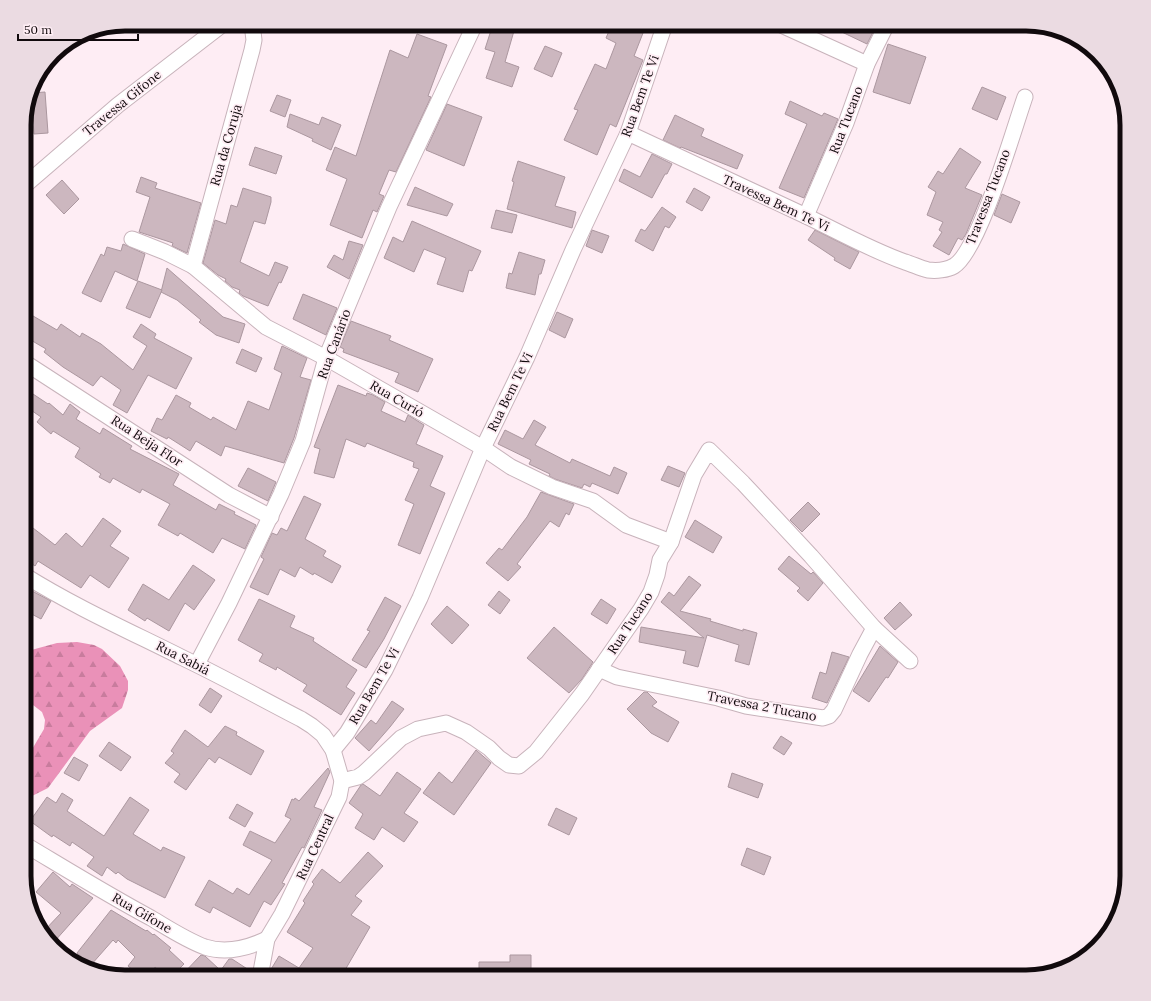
<svg xmlns="http://www.w3.org/2000/svg" width="1151" height="1001" viewBox="0 0 1151 1001" font-family="Lora,serif">
  <style>
    .forest { fill: url(#forest-firs) }
    .building { fill: #ccb7bf; stroke: #ab979f }
    .lines { fill: none; stroke-linecap: round; stroke-linejoin: round }
    .minor-casing { stroke: #c8b3bb; stroke-width: 17 }
    .minor { stroke: #fff; stroke-width: 15 }
    .labels { text-anchor: middle; dominant-baseline: central; stroke-width: 3.5; stroke-linejoin: round; paint-order: stroke }
    .street-label { font-size: 13px; fill: #110a0d; stroke: #feedf4 }
    .rim { fill: none; stroke: #110a0d; stroke-width: 5 }
  </style>
  <defs>
    <pattern id="forest-firs" width="22" height="20" patternUnits="userSpaceOnUse"><rect width="22" height="20" fill="#ea91b8"/><path d="M5 1l3.5 6h-7zM16 11l3.5 6h-7z" fill="#c87c9d"/></pattern>
  </defs>
  <rect width="100%" height="100%" fill="#feedf4"/>
  <polygon class="forest" points="77,642 94,645 102,649 120,666 128,681 128,690 122,708 90,731 48,788 32,796 24,795 24,763 44,729 45,720 42,712 24,698 24,652 57,643"/>
  <g class="building">
    <polygon points="493,24 516,24 505,62 519,67 512,87 486,78 495,52 485,49"/>
    <polygon points="612,24 623,24 643,33 634,56 643,60 616,127 610,124 597,155 564,140 578,110 574,109 595,64 606,69 616,43 606,38"/>
    <polygon points="825,24 877,24 867,44"/>
    <polygon points="417,34 447,45 428,96 431,97 396,172 389,170 379,194 384,196 377,212 373,210 362,238 330,225 347,179 326,170 335,147 356,156 390,50 408,58"/>
    <polygon points="888,44 926,57 910,104 873,92"/>
    <polygon points="545,46 562,53 552,77 534,69"/>
    <polygon points="982,87 1006,97 997,120 972,109"/>
    <polygon points="45,92 48,133 34,134 31,93"/>
    <polygon points="277,95 291,100 285,117 270,111"/>
    <polygon points="790,101 822,116 824,113 838,119 804,198 779,188 807,124 785,114"/>
    <polygon points="447,104 482,117 464,166 426,150"/>
    <polygon points="290,114 319,125 322,117 341,125 331,150 312,141 313,139 287,127"/>
    <polygon points="675,115 704,129 701,136 743,155 737,169 681,147 680,148 663,140"/>
    <polygon points="255,147 282,156 276,174 249,165"/>
    <polygon points="960,148 981,162 965,188 982,195 966,234 962,240 958,238 949,255 933,246 942,232 939,230 943,222 927,215 936,192 928,187 938,171 943,174"/>
    <polygon points="652,154 672,164 667,174 665,174 652,198 619,181 624,169 640,177"/>
    <polygon points="518,161 565,177 555,206 576,212 572,228 507,209 514,182 512,181"/>
    <polygon points="141,177 157,183 155,188 201,203 187,253 172,246 173,243 139,232 150,197 136,192"/>
    <polygon points="62,180 79,199 64,214 46,195"/>
    <polygon points="415,187 453,204 447,216 407,205"/>
    <polygon points="243,188 271,197 271,202 265,224 254,221 240,262 269,276 275,262 288,267 281,283 279,282 268,306 243,296 239,293 240,290 232,287 225,281 226,279 218,275 203,263 215,220 226,224 231,205 237,207"/>
    <polygon points="694,188 710,197 702,211 686,202"/>
    <polygon points="1002,194 1020,202 1011,223 994,215"/>
    <polygon points="662,207 676,217 669,228 665,226 653,251 635,241 641,229 645,231"/>
    <polygon points="496,210 517,215 512,233 491,228"/>
    <polygon points="412,221 481,251 472,271 469,270 463,292 437,284 446,258 424,249 414,272 384,258 393,237 403,242"/>
    <polygon points="592,230 609,236 602,253 586,246"/>
    <polygon points="815,230 859,252 850,269 834,260 835,258 808,240"/>
    <polygon points="349,241 363,245 349,279 327,267 334,255 343,260"/>
    <polygon points="123,244 145,254 137,281 115,271 101,302 82,293 101,254 104,256 107,247 121,251"/>
    <polygon points="519,252 545,260 541,274 539,274 535,295 506,288 509,273 512,274"/>
    <polygon points="167,268 223,317 245,324 239,343 216,335 199,322 201,320 177,300 161,292"/>
    <polygon points="138,281 162,290 150,318 126,308"/>
    <polygon points="303,294 337,308 326,335 293,319"/>
    <polygon points="557,312 573,319 565,338 549,330"/>
    <polygon points="28,313 57,330 61,324 80,337 82,333 101,344 133,370 147,346 133,337 141,324 156,334 154,338 192,358 176,389 148,375 127,413 113,405 121,390 101,376 93,386 63,367 44,352 46,349 24,336 24,320"/>
    <polygon points="351,321 391,336 389,340 433,359 418,392 395,382 399,373 343,352 344,349 340,347"/>
    <polygon points="282,346 307,358 300,377 311,380 294,438 284,463 225,446 221,456 196,441 190,451 168,437 167,439 151,431 157,418 162,420 176,395 191,403 189,407 211,420 213,417 236,430 248,401 269,410 282,373 274,369"/>
    <polygon points="242,349 262,358 256,372 236,363"/>
    <polygon points="338,385 366,396 367,393 373,395 385,402 381,411 405,422 408,415 424,425 416,444 443,456 430,486 445,493 420,554 398,545 414,504 405,500 419,469 413,467 414,462 367,443 365,447 346,439 334,478 314,473 320,449 314,447"/>
    <polygon points="33,394 48,404 49,403 63,415 70,404 80,412 76,419 100,434 103,428 132,446 130,449 179,474 173,485 216,510 219,504 235,512 234,514 256,525 245,549 222,538 213,553 180,533 178,536 158,525 170,504 142,489 140,493 113,478 110,483 99,477 101,474 75,457 80,448 53,431 51,434 37,422 41,417 25,406"/>
    <polygon points="534,420 546,427 535,445 570,463 572,459 610,476 614,467 627,473 618,494 592,483 590,487 584,484 582,488 555,479 549,476 550,474 529,464 531,460 498,444 505,430 523,439"/>
    <polygon points="668,466 685,473 679,487 661,480"/>
    <polygon points="248,468 276,482 268,501 238,486"/>
    <polygon points="541,492 574,504 569,515 566,513 559,527 550,521 517,564 521,567 508,581 486,563 499,548 502,550 527,517"/>
    <polygon points="304,496 321,504 305,539 326,551 323,556 341,566 332,583 314,573 313,575 300,567 295,577 280,569 268,595 250,587 264,559 261,557 272,533 277,535 281,528 287,531"/>
    <polygon points="808,502 820,514 802,532 790,520"/>
    <polygon points="103,518 121,531 110,546 129,558 109,588 90,575 81,588 38,561 35,566 24,558 24,540 33,528 55,545 66,533 82,547"/>
    <polygon points="695,520 722,537 713,553 685,537"/>
    <polygon points="789,556 811,574 813,572 823,583 808,601 797,591 800,588 778,569"/>
    <polygon points="193,565 215,580 194,610 185,603 169,631 147,618 145,621 128,610 143,584 169,600"/>
    <polygon points="689,576 701,585 680,611 711,619 710,621 743,631 743,629 757,633 749,665 735,661 739,645 707,635 698,667 683,663 686,651 639,642 641,627 704,638 661,602 669,592 674,596"/>
    <polygon points="32,591 51,601 41,619 24,610 24,606"/>
    <polygon points="499,591 510,600 500,614 488,605"/>
    <polygon points="385,597 401,606 384,639 366,668 352,660 370,631 367,630"/>
    <polygon points="259,599 295,616 290,627 314,638 313,641 357,670 346,687 355,693 341,715 303,691 307,685 277,667 276,670 259,661 263,654 238,640"/>
    <polygon points="601,599 616,609 607,624 591,614"/>
    <polygon points="900,602 912,615 895,630 884,618"/>
    <polygon points="447,606 469,625 452,644 431,624"/>
    <polygon points="554,627 593,662 582,679 569,693 527,658"/>
    <polygon points="880,646 898,662 888,678 886,677 869,702 853,691"/>
    <polygon points="832,652 849,657 827,703 812,698 820,672 826,674"/>
    <polygon points="210,688 222,696 211,713 199,705"/>
    <polygon points="644,692 647,692 657,702 652,706 679,722 668,742 651,733 627,709"/>
    <polygon points="392,701 404,709 390,727 369,751 355,738 371,720 376,724"/>
    <polygon points="225,726 237,732 236,735 264,751 251,775 219,757 215,763 209,758 186,790 174,782 180,774 165,763 174,753 171,751 185,730 208,747"/>
    <polygon points="781,736 792,743 784,755 773,748"/>
    <polygon points="109,742 131,757 121,771 99,756"/>
    <polygon points="476,750 491,763 454,815 423,793 439,772 452,783"/>
    <polygon points="74,757 88,765 79,781 64,773"/>
    <polygon points="328,768 330,772 314,807 322,810 304,848 302,847 282,883 285,884 271,905 264,901 250,927 213,907 210,913 195,905 209,880 233,894 237,888 249,895 272,860 243,845 250,831 275,843 291,819 285,816 292,799 294,800 295,798 299,801"/>
    <polygon points="397,772 421,789 404,813 418,822 404,842 382,827 374,840 355,828 363,814 349,803 361,785 363,784 380,796"/>
    <polygon points="732,773 763,784 758,798 728,787"/>
    <polygon points="62,793 73,800 67,811 104,836 130,797 149,810 133,834 161,851 163,847 185,857 165,898 127,879 118,872 116,874 107,867 102,876 87,866 94,857 72,842 70,846 53,835 52,837 30,821 47,797 56,803"/>
    <polygon points="237,804 253,813 245,827 229,818"/>
    <polygon points="556,808 577,818 569,835 548,825"/>
    <polygon points="747,848 771,857 764,875 741,865"/>
    <polygon points="368,852 383,866 355,896 362,901 351,915 370,927 341,977 280,977 270,971 279,956 299,968 313,948 287,932 305,903 303,901 314,884 312,882 322,869 340,883"/>
    <polygon points="53,872 70,887 72,884 93,898 54,942 43,932 61,913 36,892"/>
    <polygon points="111,910 146,931 147,930 153,935 154,934 171,948 169,950 184,964 171,977 166,977 155,967 148,977 142,977 128,966 135,957 118,940 116,943 113,940 91,965 77,953"/>
    <polygon points="201,955 205,956 219,969 212,977 180,977"/>
    <polygon points="510,955 531,955 531,977 479,977 479,962 510,962"/>
    <polygon points="229,959 232,959 252,972 251,977 230,977 221,970"/>
  </g>
  <g class="lines">
    <g class="minor-casing">
      <g id="minor">
        <polyline points="779,24 867,64"/>
        <path d="M 628,133 C 687,161 747,188 806,216 C 839,232 871,250 905,262 C 912,264 920,268 928,270 C 936,271 947,270 954,266 C 979,251 1014,128 1025,97"/>
        <polyline points="24,186 118,105 223,24"/>
        <polyline points="806,216 846,123 867,64 887,24"/>
        <polyline points="132,239 165,252 193,266 266,327 326,358 483,448 511,467 552,487 593,501 626,525 671,542"/>
        <polyline points="193,266 252,50 254,40 252,24"/>
        <polyline points="24,362 229,495 271,517"/>
        <path d="M 24,575 C 75,607 129,631 183,658 C 223,677 262,699 301,719 L 312,726 L 323,735 L 333,750 L 342,781 L 339,797 L 282,914 L 267,939 L 260,977"/>
        <polyline points="197,664 229,603 281,494 303,441 326,358 389,207 475,24"/>
        <polyline points="599,669 617,677 718,698 746,706 823,718 829,716 834,710 860,654 874,628"/>
        <polyline points="333,750 347,733 385,670 420,598 483,448 527,357 573,250 628,133 665,24"/>
        <polyline points="342,781 358,777 364,773 401,738 418,729 446,723 466,732 489,748 499,758 509,765 519,766 536,752 582,694 641,609 651,592 657,575 660,560 671,542 694,475 709,450 743,483 811,556 874,628 910,661"/>
        <path d="M 24,844 C 66,869 108,895 151,918 C 168,928 186,940 205,947 C 227,954 248,948 267,939"/>
      </g>
    </g>
    <use href="#minor" class="minor"/>
  </g>
  <g class="labels">
    <g class="street-label">
      <text transform="translate(640 96) rotate(-70)">Rua Bem Te Vi</text>
      <text transform="translate(122 103) rotate(-39)">Travessa Gifone</text>
      <text transform="translate(846 120) rotate(-69)">Rua Tucano</text>
      <text transform="translate(226 145) rotate(-74)">Rua da Coruja</text>
      <text transform="translate(988 197) rotate(-69)">Travessa Tucano</text>
      <text transform="translate(776 203) rotate(25)">Travessa Bem Te Vi</text>
      <text transform="translate(334 344) rotate(-70)">Rua Canário</text>
      <text transform="translate(510 392) rotate(-64)">Rua Bem Te Vi</text>
      <text transform="translate(397 399) rotate(30)">Rua Curió</text>
      <text transform="translate(147 441) rotate(33)">Rua Beija Flor</text>
      <text transform="translate(630 623) rotate(-57)">Rua Tucano</text>
      <text transform="translate(183 658) rotate(27)">Rua Sabiá</text>
      <text transform="translate(374 686) rotate(-60)">Rua Bem Te Vi</text>
      <text transform="translate(762 706) rotate(11)">Travessa 2 Tucano</text>
      <text transform="translate(315 847) rotate(-65)">Rua Central</text>
      <text transform="translate(142 913) rotate(30)">Rua Gifone</text>
    </g>
  </g>
  <path d="M0 0H1151V1001H0ZM125 31H1026A94 94 0 0 1 1120 125V876A94 94 0 0 1 1026 970H125A94 94 0 0 1 31 876V125A94 94 0 0 1 125 31Z" fill="#ebdbe2" fill-rule="evenodd"/>
  <path class="rim" d="M125 31H1026A94 94 0 0 1 1120 125V876A94 94 0 0 1 1026 970H125A94 94 0 0 1 31 876V125A94 94 0 0 1 125 31Z"/>
  <path d="M18 34v6h120v-6" fill="none" stroke="#110a0d" stroke-width="2"/>
  <text x="24" y="34" font-size="12" fill="#110a0d" stroke="#feedf4" stroke-width="3" paint-order="stroke">50 m</text>
</svg>
